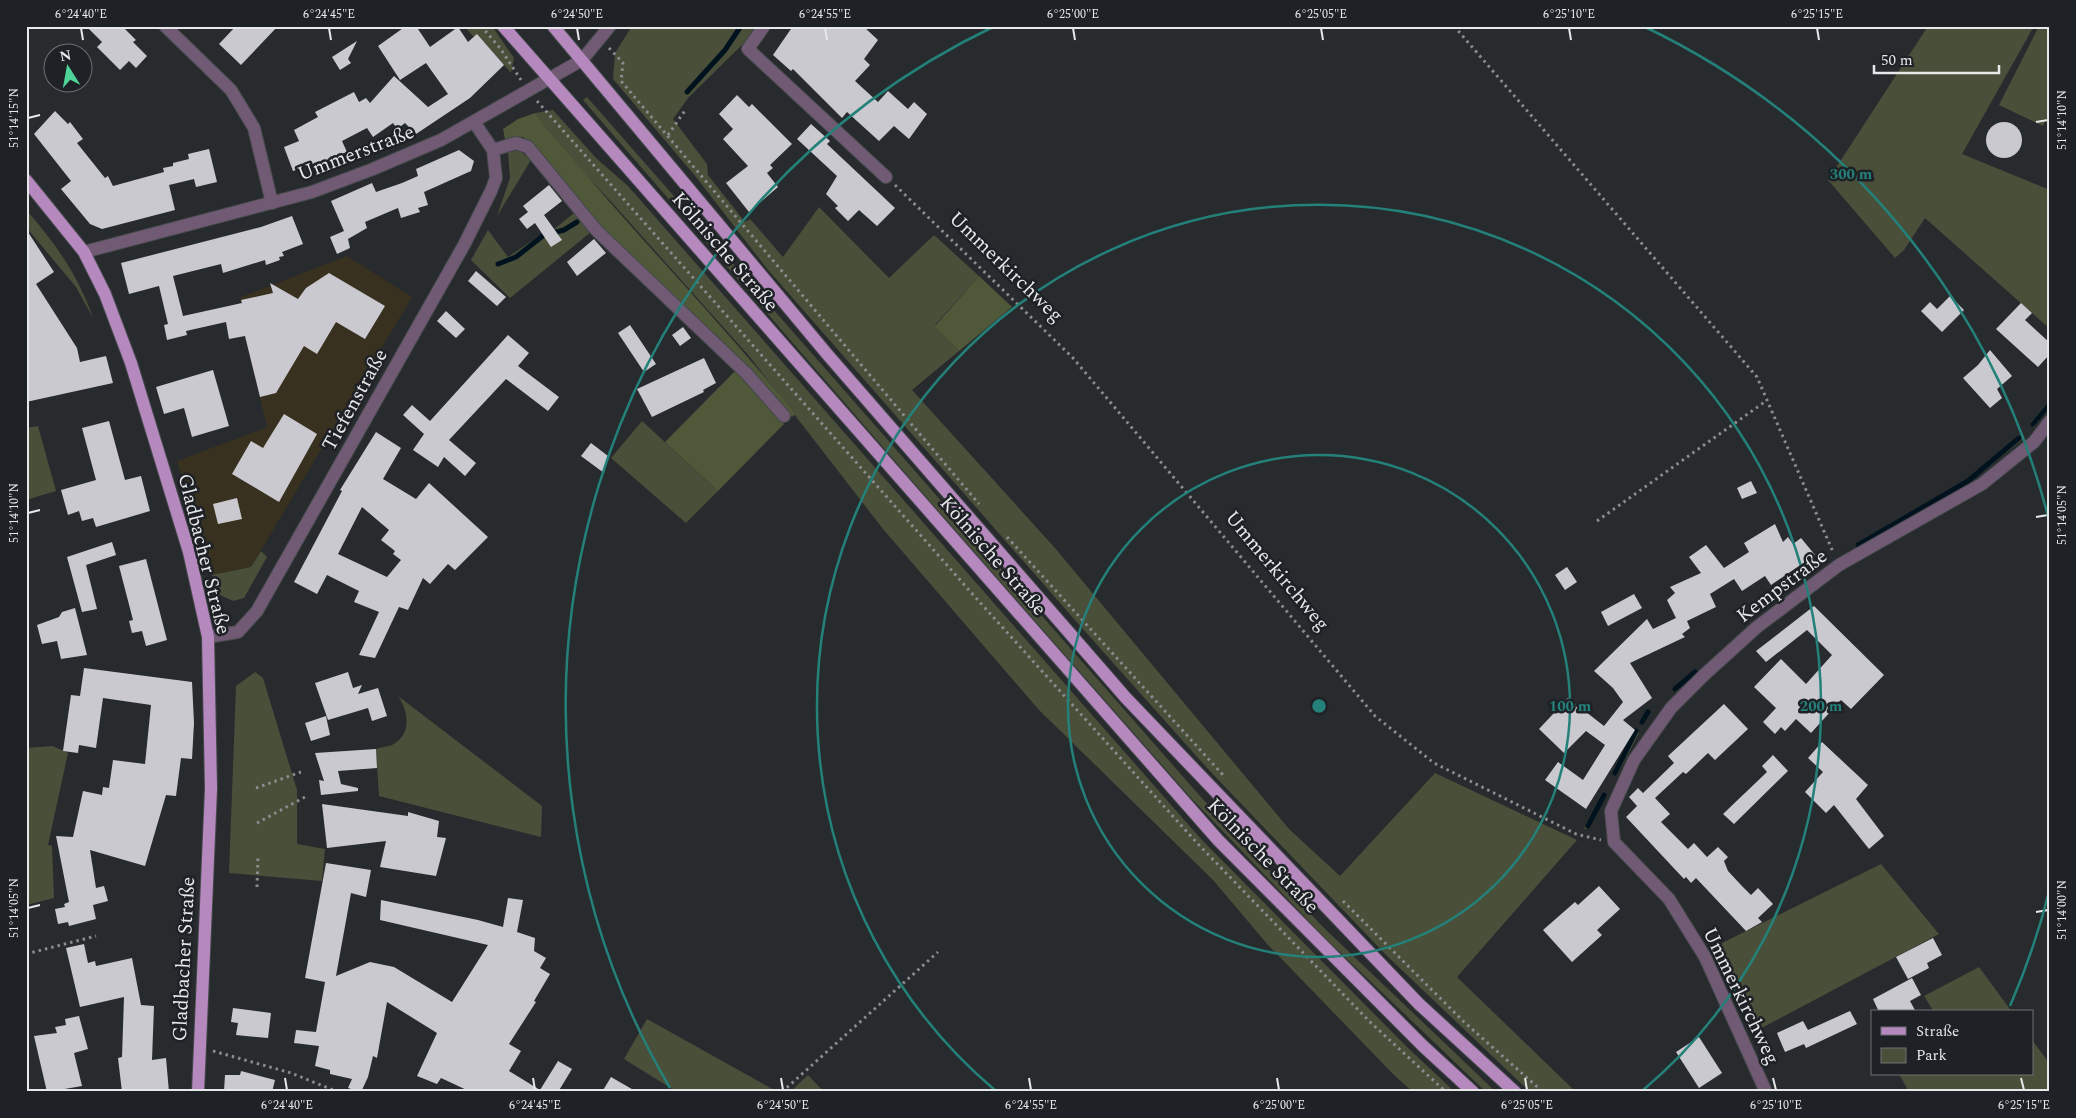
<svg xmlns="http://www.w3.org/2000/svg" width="2076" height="1118" viewBox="0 0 2076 1118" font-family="Spectral,serif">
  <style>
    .commercial { fill: #393120 }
    .green { fill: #494f39 }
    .forest { fill: #50583a }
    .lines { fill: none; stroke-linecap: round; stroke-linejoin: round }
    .stream { stroke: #00121d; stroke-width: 5 }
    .building { fill: #cac9cf; fill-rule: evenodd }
    .minor-casing { stroke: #46494c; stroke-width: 14 }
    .major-casing { stroke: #46494c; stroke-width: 14 }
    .path { stroke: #8a8d8f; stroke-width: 3; stroke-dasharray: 2.5 4; stroke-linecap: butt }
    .minor { stroke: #705a74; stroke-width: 12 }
    .major { stroke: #b588be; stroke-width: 12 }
    .ticks { fill: none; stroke: #e6e8ea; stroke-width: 2 }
    .ring { fill: none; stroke: #24817a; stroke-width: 2.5 }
    .labels { text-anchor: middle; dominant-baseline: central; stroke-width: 5; stroke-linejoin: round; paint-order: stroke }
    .street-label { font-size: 20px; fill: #e6e8ea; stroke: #1e2125 }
    .centre { fill: #24817a; stroke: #1e2125; stroke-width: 2.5 }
    .ring-label { font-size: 15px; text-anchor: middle; font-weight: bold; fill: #24817a; stroke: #1e2125; stroke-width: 5; stroke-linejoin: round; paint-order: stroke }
    .neatline { fill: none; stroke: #e6e8ea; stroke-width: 2 }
    .ticks-label { font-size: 12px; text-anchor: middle; fill: #e6e8ea }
  </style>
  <rect width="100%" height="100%" fill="#272b2e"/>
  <polygon class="commercial" points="347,256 412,297 251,567 212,575 177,461 267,427 245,336 241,297"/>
  <g class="green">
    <polygon points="464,26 492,26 514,58 511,73 484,42 480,44"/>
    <polygon points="632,26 755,26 745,42 689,97 673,119 707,164 708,175 745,222 750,219 783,257 819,207 889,278 934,235 979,276 935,325 959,351 912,390 1055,548 1289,829 1340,876 1435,773 1577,840 1457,977 1576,1092 1530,1092 1386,955 1207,768 1074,619 768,270 696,177 613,79 615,53"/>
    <polygon points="1928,26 2034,26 1962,154 2050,190 2050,329 1925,218 1904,250 1895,258 1828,180"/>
    <polygon points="2039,26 2050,26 2050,112 2043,126 1999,105"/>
    <polygon points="587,97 1200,796 1323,927 1496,1092 1486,1092 1325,938 1191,798 933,505 583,100"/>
    <polygon points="553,110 596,158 628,186 1201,839 1407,1047 1455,1092 1413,1092 1394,1075 1268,945 1213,880 1039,710 883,529 749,356 615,206 579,168 535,113"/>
    <polygon points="519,150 531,160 497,216 510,178 508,152"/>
    <path d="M 26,210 C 55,242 79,277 93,318 L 76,287 L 26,227 Z"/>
    <polygon points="574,213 591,232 510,298 471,260 488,230 508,257 542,234 553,230"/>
    <polygon points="2050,400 2050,408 2034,427 2030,423"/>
    <polygon points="642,421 718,491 686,523 611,458"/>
    <polygon points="38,426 56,491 26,500 26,428"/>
    <polygon points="2019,435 2023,439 1969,483 1857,548 1855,544 1967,479"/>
    <polygon points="261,551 267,557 244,598 233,601 220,595 212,575 251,567"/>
    <polygon points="1694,670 1697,674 1676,692 1673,688"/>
    <polygon points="255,672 263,678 297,790 297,844 325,849 322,881 229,873 236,686"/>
    <path d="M 398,696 L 542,806 L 541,837 L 379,796 L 376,749 C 381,747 387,747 392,745 C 412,735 409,711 398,696 Z"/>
    <polygon points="1635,729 1639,733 1617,775 1613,772"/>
    <polygon points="53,746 68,753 48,845 52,846 54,898 26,905 26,748"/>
    <polygon points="1602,793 1606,795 1590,828 1584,829"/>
    <polygon points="1881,864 1939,934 1756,1031 1716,946"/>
    <polygon points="1979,967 2012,1012 1934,1012 1924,996"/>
    <polygon points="647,1019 776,1091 677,1092 624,1059"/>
    <polygon points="2032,1040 2050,1064 2050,1092 1909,1092 1899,1074 2032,1074"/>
    <polygon points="808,1075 824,1092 790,1092"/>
  </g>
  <g class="forest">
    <path d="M 535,113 C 617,217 712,310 795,414 L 792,417 C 734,348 664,290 600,226 C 572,198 553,163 523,137 L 505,139 L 503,129 L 518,119 Z"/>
    <polygon points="979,276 1012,307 959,351 935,326"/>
    <polygon points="736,370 757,390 784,424 718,491 665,442"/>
  </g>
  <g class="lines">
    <g class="stream">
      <polyline points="687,92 725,50 741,26"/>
      <polyline points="498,264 516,257 544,235 564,230 577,222"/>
      <polyline points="2033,424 2050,404"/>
      <polyline points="1858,545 1968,481 2019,438"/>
      <polyline points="1675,689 1695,672"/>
      <polyline points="1642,722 1648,712"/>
      <polyline points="1615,773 1636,731"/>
      <polyline points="1588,826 1604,795"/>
    </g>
  </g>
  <g class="building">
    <polygon points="86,26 122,26 136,40 133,42 147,56 136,68 129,61 120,70 97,47 102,42"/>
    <polygon points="236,26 278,26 241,65 219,44"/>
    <polygon points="406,26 416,26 430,47 458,27 468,42 477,34 504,65 470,98 416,134 405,123 397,129 393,123 373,137 367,128 342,141 347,152 339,155 343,166 326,173 321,161 293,171 284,147 299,141 294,130 318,117 315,112 354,92 359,102 366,98 370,103 394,76 428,107 448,94 426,63 400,80 378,46"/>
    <polygon points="793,26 863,26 878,40 864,59 870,65 855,81 878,102 888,91 908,109 914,102 927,114 909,139 894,126 879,141 847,112 842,118 793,69 791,71 773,55"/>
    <polygon points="357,41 348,59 351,63 340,70 332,57"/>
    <polygon points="737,95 749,107 752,104 792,144 770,165 773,168 767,173 778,187 749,212 726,183 748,166 723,139 733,129 719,114"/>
    <polygon points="55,111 68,124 70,122 83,139 77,143 105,178 108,176 113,186 164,172 163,168 173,166 173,163 189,159 188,154 209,149 217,182 196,187 194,179 169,185 175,210 102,229 90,224 61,189 71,181 34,134"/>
    <circle cx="2004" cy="140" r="18"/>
    <polygon points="811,124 830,141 827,144 895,208 877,226 859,210 848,221 835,208 838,206 826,194 837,176 797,139"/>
    <polygon points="459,150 474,161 471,171 424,192 428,205 418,208 420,212 401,218 398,208 365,222 367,228 348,239 350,248 337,254 330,237 344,231 331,201 372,183 376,192 402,183 418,176 416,169"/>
    <polygon points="549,185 562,201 544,215 562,240 551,247 535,223 527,229 519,219 528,212 523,206"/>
    <polygon points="292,216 303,244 282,252 284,256 279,257 280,260 266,265 265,260 223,273 221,264 173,276 183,316 242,303 241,300 273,293 270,283 298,299 306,288 329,273 385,306 365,339 336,322 317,354 304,346 276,393 260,397 245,336 229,339 226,322 186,331 187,335 167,340 164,325 168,324 159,286 129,294 121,263 261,227"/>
    <polygon points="26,229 54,272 36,284 77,348 80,362 106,356 113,383 26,402"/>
    <polygon points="594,239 606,253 577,276 567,262"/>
    <polygon points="476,271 506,297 497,306 468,281"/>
    <polygon points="1950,296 1964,310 1942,332 1921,311 1930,302 1937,309"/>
    <polygon points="2021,303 2032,313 2025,320 2050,343 2050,354 2038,367 1996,329"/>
    <polygon points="446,311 465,329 456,338 437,321"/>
    <polygon points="630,325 656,364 644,372 618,333"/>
    <polygon points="683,327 691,338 680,346 672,335"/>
    <polygon points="508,335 529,353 518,366 559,397 548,411 506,379 449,440 476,463 465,476 444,457 438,467 413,450 424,434 403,415 412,405 430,421"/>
    <polygon points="1990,350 2012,376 1997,389 2002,398 1990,408 1963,378 1978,365"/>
    <polygon points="704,358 716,383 703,390 704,392 652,417 637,389"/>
    <polygon points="213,370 229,426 192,437 184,408 164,414 156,387"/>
    <polygon points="284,414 317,434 279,502 232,474 251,441 263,448"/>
    <polygon points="109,421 125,480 141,476 150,511 96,527 93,518 82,521 79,511 68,515 61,490 96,480 82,428"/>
    <path d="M 376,432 L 401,448 L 383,479 L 416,499 L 429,483 L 488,537 L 455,570 L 448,564 L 430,584 L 423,578 L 408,610 L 399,607 L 375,658 L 359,655 L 379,612 L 354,602 L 359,591 L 327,575 L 317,594 L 294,582 L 342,491 L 340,490 ZM 362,507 L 389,530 L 381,540 L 395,551 L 393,554 L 401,560 L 387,577 L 338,554 Z"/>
    <polygon points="591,443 608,456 604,473 581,456"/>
    <polygon points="1751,481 1757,493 1742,499 1737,488"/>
    <polygon points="237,498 242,519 218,524 213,504"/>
    <polygon points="1775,524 1783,542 1788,537 1793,544 1801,538 1815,555 1771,585 1765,576 1742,591 1734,579 1710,594 1716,607 1687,621 1690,628 1682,634 1685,637 1630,663 1652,698 1623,720 1635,730 1586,809 1545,780 1558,762 1583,780 1605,745 1586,731 1564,753 1539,729 1568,698 1604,726 1623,702 1613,688 1594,671 1647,619 1653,629 1676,618 1667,600 1675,593 1670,587 1701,573 1689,557 1706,545 1724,568 1749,552 1744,543"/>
    <polygon points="112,542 116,555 86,565 97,609 82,612 67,557"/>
    <polygon points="146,559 167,640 146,646 142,631 132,633 129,621 133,620 119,566"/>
    <polygon points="1567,567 1577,582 1565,590 1555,575"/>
    <polygon points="1634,594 1642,608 1608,626 1601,612"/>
    <polygon points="1814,606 1884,675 1851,709 1841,700 1811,733 1796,719 1785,731 1781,727 1775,734 1763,722 1776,708 1754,687 1781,659 1806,684 1832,655 1807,630 1766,662 1756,651"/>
    <polygon points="75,608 87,655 61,659 57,641 42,644 37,625 59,617 62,612"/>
    <polygon points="84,668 192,682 194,723 192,759 181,758 176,796 166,795 145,866 90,850 96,888 104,886 108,901 93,905 96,919 69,926 68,922 58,924 55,909 65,907 64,904 69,902 56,836 73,837 83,791 102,795 103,787 109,788 113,760 145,764 151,705 103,698 96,748 79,745 78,753 63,751 71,695 80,696"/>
    <polygon points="348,672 353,688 362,685 358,694 378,688 387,716 372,721 368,708 328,720 315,683"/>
    <polygon points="1724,704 1748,729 1715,760 1708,753 1686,774 1683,772 1655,798 1670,814 1661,822 1688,849 1694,843 1707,857 1718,847 1728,857 1724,861 1728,871 1741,885 1751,895 1758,888 1773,904 1758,918 1762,922 1746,931 1696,878 1691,883 1686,877 1684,879 1626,817 1637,806 1629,797 1638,788 1643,793 1674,763 1668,756"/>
    <polygon points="326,716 330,735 311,741 305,723"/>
    <polygon points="1822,742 1868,785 1856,799 1884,836 1869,849 1834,805 1826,813 1805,792 1823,772 1808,758"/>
    <polygon points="376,749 377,768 338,771 341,784 358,788 358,791 321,795 319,780 324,781 315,753"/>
    <polygon points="1773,755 1788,771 1734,824 1723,814 1767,772 1762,766"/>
    <polygon points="322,804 408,816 408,812 439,821 437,837 446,838 436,876 380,867 386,841 327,848"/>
    <polygon points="326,863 371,870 366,897 351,893 336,976 370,962 394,967 452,1002 488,945 380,920 381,900 478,920 503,927 508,898 523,900 517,932 535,938 534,951 546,958 540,968 550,974 534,1001 536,1002 509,1044 521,1051 509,1071 540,1090 558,1061 572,1069 558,1092 471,1092 441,1078 437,1084 417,1076 437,1033 387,1002 377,1058 373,1056 368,1077 361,1092 348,1088 352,1079 330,1074 330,1070 315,1066 319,1046 294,1043 296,1030 316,1032 325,982 305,978"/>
    <polygon points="1599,886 1620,909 1597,930 1602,935 1572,962 1543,930 1575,902 1578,905"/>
    <polygon points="1933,938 1942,955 1927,963 1929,968 1908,979 1896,957"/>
    <polygon points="84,944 88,963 95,961 96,966 132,958 141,1005 154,1006 152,1060 166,1058 169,1092 122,1092 118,1058 122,1057 124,997 80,1007 66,948"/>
    <polygon points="1912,978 1921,995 1910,1001 1916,1012 1879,1012 1873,999"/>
    <polygon points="233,1008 271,1013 268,1038 236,1035 238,1023 231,1022"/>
    <polygon points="1850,1011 1857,1024 1806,1048 1804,1044 1785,1052 1777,1033 1803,1021 1808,1030"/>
    <polygon points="79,1016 88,1049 74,1053 82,1086 47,1092 34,1036 57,1033 55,1027 66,1025 65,1019"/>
    <polygon points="1699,1037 1722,1073 1699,1088 1676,1052"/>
    <polygon points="241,1071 275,1080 272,1092 224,1091 225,1075 240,1075"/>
    <polygon points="611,1077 637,1092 602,1092"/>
  </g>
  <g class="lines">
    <g class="minor-casing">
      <g id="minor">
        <polyline points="165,26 231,90 254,128 272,203"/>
        <polyline points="764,26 748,49 886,177"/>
        <polyline points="493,150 516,143 528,147 597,231 747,374 784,416"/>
        <polyline points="84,252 312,192 373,169 441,140 582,60 610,26"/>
        <polyline points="208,637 238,632 257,611 464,245 491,191 496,178 493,150 474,122"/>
        <polyline points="1766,1092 1705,957 1669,899 1614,842 1611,811 1634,760 1671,708 1704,675 1757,627 1839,565 1982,484 2034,442 2050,421"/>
      </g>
    </g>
    <g class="major-casing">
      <g id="major">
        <polyline points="503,26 1218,840 1423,1046 1473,1092"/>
        <polyline points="553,26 827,354 1126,698 1419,1004 1515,1092"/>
        <polyline points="26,180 84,252 105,294 131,363 189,552 208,637 211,789 198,1092"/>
      </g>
    </g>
    <g class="path">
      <polyline points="481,26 500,48 521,80"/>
      <polyline points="1454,26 1757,377 1833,552"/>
      <polyline points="609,48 623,63 621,81 979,504"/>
      <polyline points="537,101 976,598 1198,844 1369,1021 1446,1092"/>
      <polyline points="668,135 686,109"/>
      <polyline points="895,185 1073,358 1375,716 1434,763 1576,834 1601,840"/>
      <polyline points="1597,521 1766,401"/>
      <polyline points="1007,537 1223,775"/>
      <polyline points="256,788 301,772"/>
      <polyline points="257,823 305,797"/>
      <polyline points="257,887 258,856"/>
      <polyline points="1343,901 1463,1021 1543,1092"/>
      <polyline points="26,954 96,936"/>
      <polyline points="213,1051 291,1073 338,1092"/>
      <polyline points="782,1092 938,952"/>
    </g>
    <use href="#minor" class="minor"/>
    <use href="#major" class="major"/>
  </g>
  <path class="ticks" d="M 81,28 L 83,40M 329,28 L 331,40M 577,28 L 579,40M 825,28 L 827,40M 1073,28 L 1075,40M 1321,28 L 1323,40M 1569,28 L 1571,40M 1817,28 L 1819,40M 28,118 L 40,115M 2036,122 L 2048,120M 28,513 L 40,510M 2036,517 L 2048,515M 28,908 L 40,905M 2036,912 L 2048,910M 285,1078 L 287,1090M 533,1078 L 535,1090M 781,1078 L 783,1090M 1029,1078 L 1031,1090M 1277,1078 L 1279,1090M 1525,1078 L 1527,1090M 1773,1078 L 1776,1090M 2021,1078 L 2024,1090"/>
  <g class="ring">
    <circle cx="1319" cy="706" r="251"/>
    <path d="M996 1091A502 502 0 1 1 1642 1091"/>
    <path d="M2050 888A753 753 0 0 1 2010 1006M670 1088A753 753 0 0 1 995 26M1643 26A753 753 0 0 1 2050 524"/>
  </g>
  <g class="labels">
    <g class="street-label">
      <text transform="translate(356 153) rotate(-21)">Ummerstraße</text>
      <text transform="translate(725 252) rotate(49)">Kölnische Straße</text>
      <text transform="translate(1006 267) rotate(44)">Ummerkirchweg</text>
      <text transform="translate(355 400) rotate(-61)">Tiefenstraße</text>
      <text transform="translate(204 554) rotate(76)">Gladbacher Straße</text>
      <text transform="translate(993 556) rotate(49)">Kölnische Straße</text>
      <text transform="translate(1277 571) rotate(50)">Ummerkirchweg</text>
      <text transform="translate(1782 586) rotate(-37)">Kempstraße</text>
      <text transform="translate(1263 856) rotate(46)">Kölnische Straße</text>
      <text transform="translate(184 959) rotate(-87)">Gladbacher Straße</text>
      <text transform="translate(1741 996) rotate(64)">Ummerkirchweg</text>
    </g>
  </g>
  <circle cx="1319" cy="706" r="8" class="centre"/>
  <g class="ring-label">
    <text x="1851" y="179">300 m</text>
    <text x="1570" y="711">100 m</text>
    <text x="1821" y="711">200 m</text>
  </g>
  <rect width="2076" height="1118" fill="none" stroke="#1e2125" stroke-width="55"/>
  <rect x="1871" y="1010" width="162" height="65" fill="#1e2125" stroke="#6e7174"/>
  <rect x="1881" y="1027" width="25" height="8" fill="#b588be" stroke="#6e7174"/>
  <text x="1916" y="1036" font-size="15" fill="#e6e8ea">Straße</text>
  <rect x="1881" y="1048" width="25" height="15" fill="#494f39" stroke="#6e7174"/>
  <text x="1916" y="1060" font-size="15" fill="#e6e8ea">Park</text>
  <g transform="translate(68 68) rotate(349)"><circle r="24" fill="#1e2125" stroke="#6e7174"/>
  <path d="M0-4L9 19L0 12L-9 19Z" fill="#4ed399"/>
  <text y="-8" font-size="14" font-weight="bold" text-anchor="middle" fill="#e6e8ea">N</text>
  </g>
  <path d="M1874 65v8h125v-8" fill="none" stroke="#e6e8ea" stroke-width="2.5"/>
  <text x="1881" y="65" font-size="15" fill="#e6e8ea" stroke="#1e2125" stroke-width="4" paint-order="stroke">50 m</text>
  <rect x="28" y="28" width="2020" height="1062" class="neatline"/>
  <g class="ticks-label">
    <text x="81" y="18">6°24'40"E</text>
    <text x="329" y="18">6°24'45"E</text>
    <text x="577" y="18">6°24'50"E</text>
    <text x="825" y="18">6°24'55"E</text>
    <text x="1073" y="18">6°25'00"E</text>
    <text x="1321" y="18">6°25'05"E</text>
    <text x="1569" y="18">6°25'10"E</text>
    <text x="1817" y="18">6°25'15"E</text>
    <text transform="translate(14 118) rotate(-90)" y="4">51°14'15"N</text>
    <text transform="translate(2062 120) rotate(-90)" y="4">51°14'10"N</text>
    <text transform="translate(14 513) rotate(-90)" y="4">51°14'10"N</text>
    <text transform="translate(2062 515) rotate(-90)" y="4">51°14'05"N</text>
    <text transform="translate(14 908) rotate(-90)" y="4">51°14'05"N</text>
    <text transform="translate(2062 910) rotate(-90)" y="4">51°14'00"N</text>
    <text x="287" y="1109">6°24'40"E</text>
    <text x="535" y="1109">6°24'45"E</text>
    <text x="783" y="1109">6°24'50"E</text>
    <text x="1031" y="1109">6°24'55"E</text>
    <text x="1279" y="1109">6°25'00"E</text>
    <text x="1527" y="1109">6°25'05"E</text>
    <text x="1776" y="1109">6°25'10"E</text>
    <text x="2024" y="1109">6°25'15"E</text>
  </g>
</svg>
